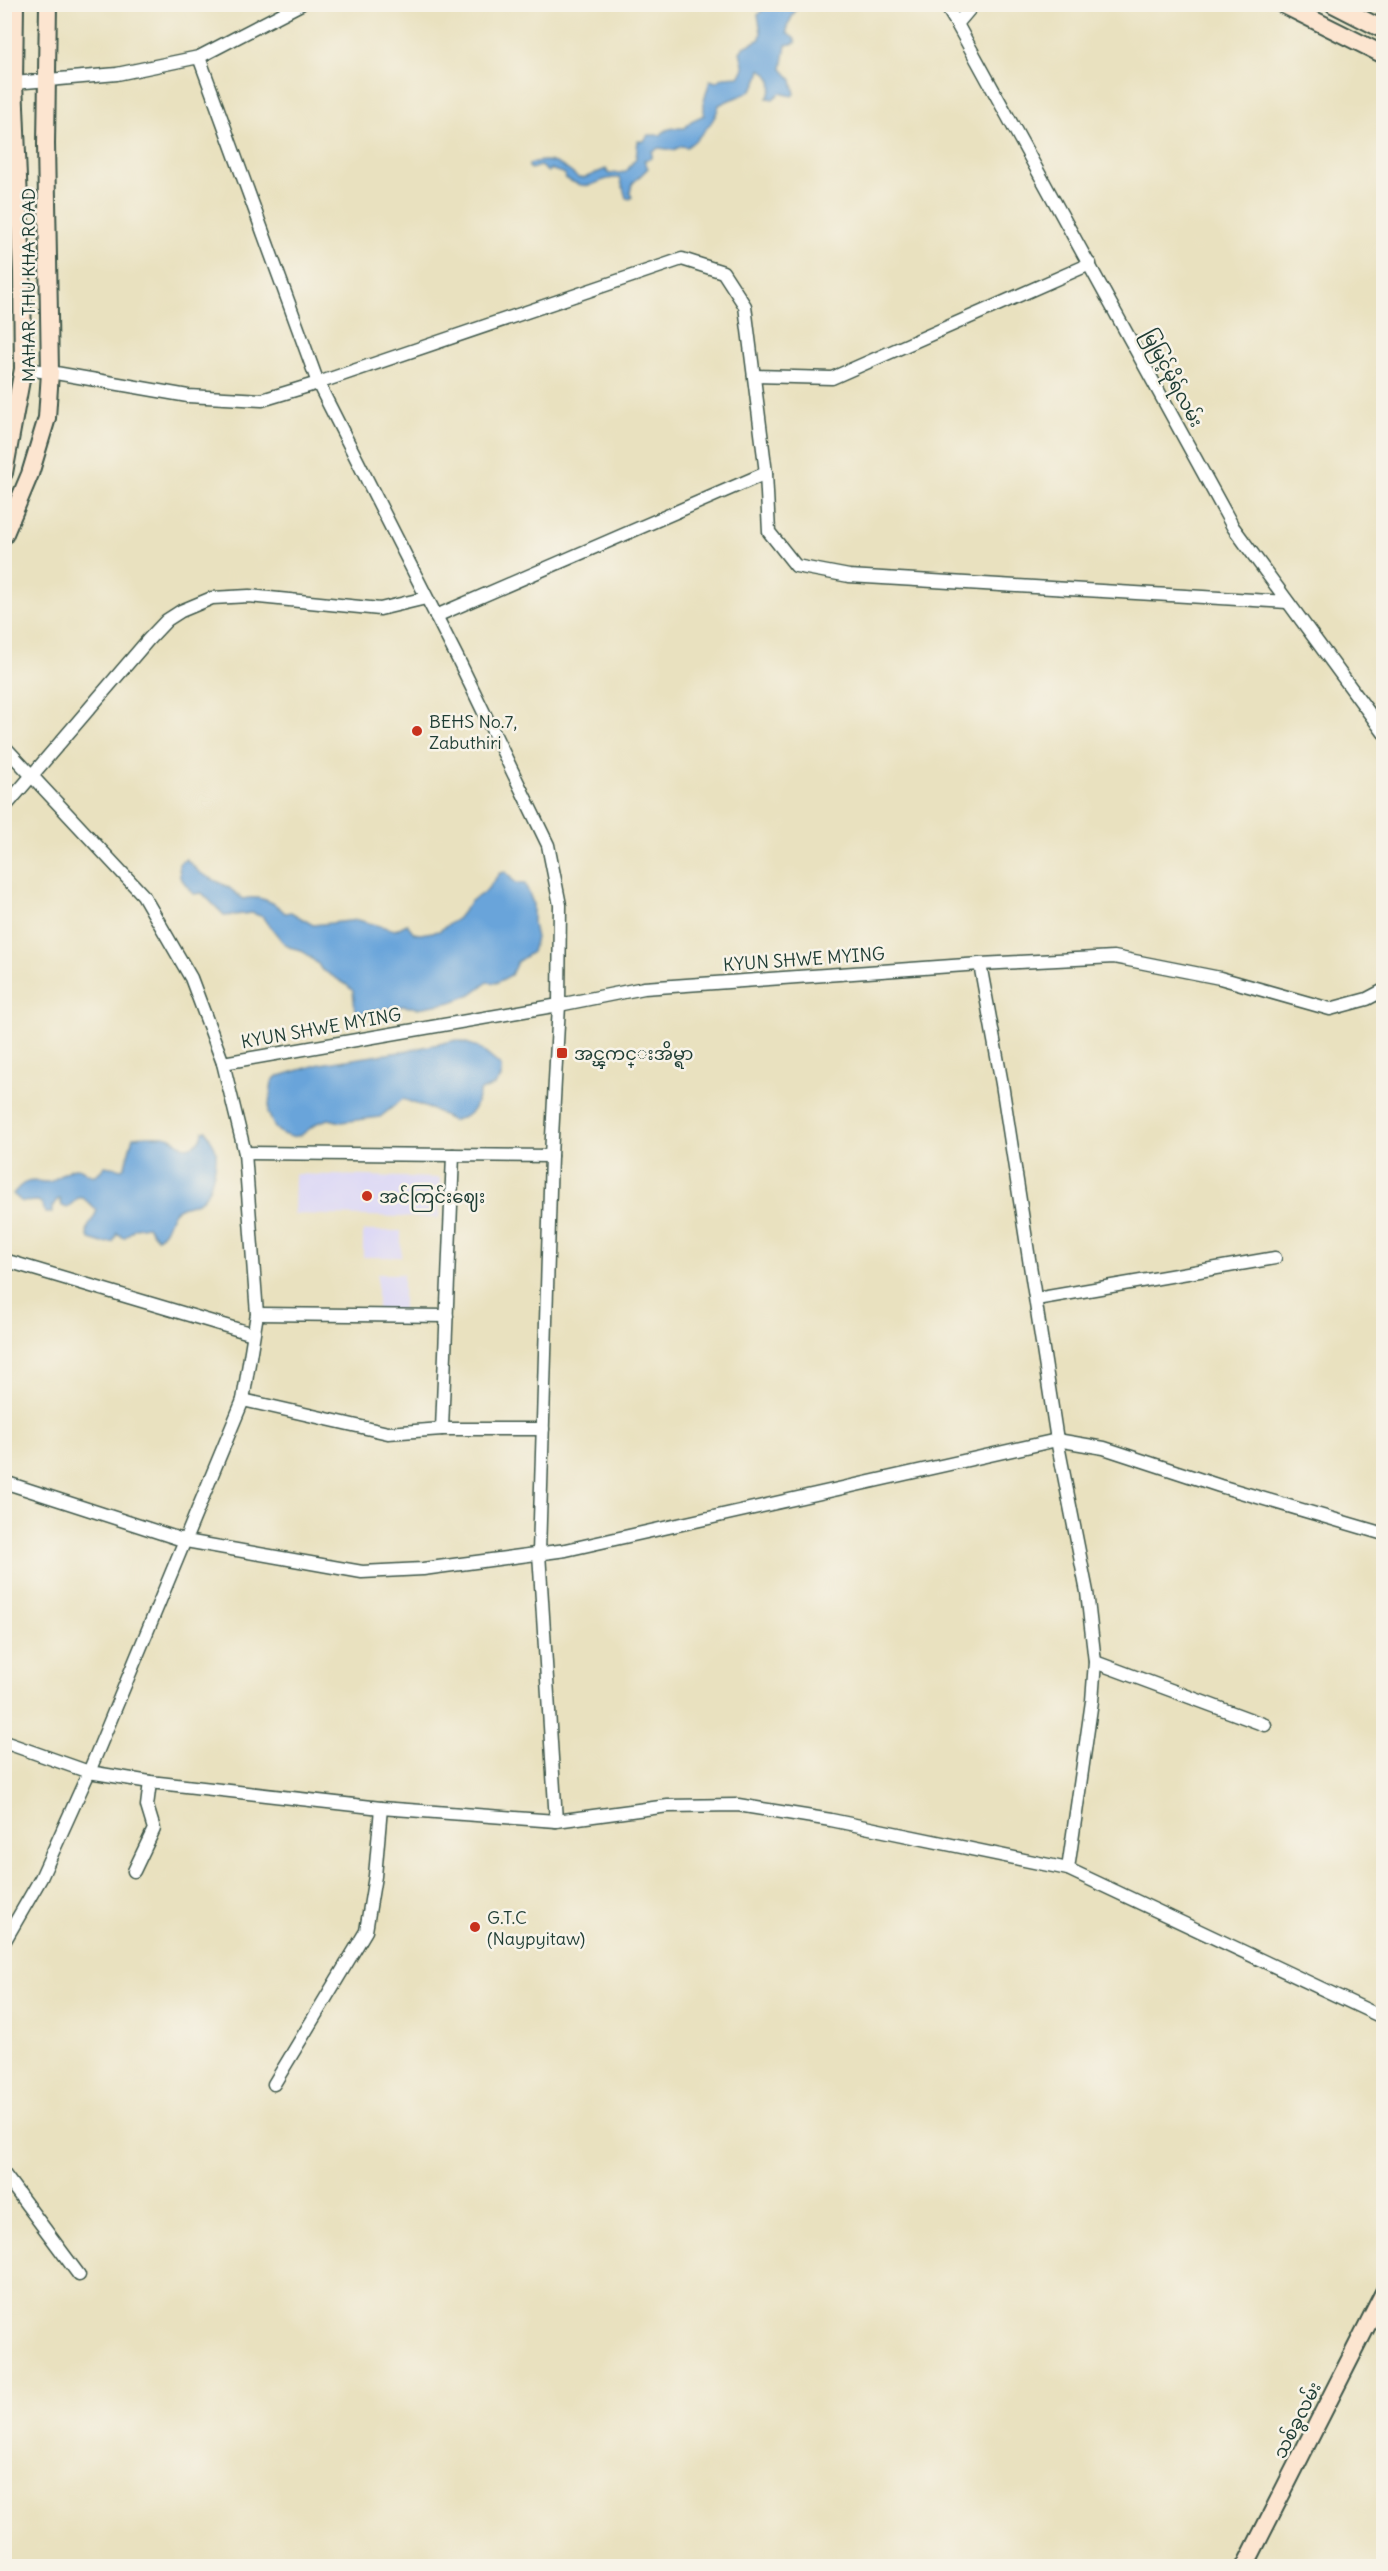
<svg xmlns="http://www.w3.org/2000/svg" width="1388" height="2571" viewBox="0 0 1388 2571" font-family="Delius,'Noto Sans Myanmar',sans-serif">
  <style>
    .built { fill: #dad6f7 }
    .water { fill: #69a4da; stroke: #447087; stroke-width: 1.5 }
    .lines { fill: none; stroke-linecap: round; stroke-linejoin: round }
    .minor-casing { stroke: #3d5649; stroke-width: 15 }
    .secondary-casing { stroke: #3d5649; stroke-width: 20 }
    .minor { stroke: #fff; stroke-width: 12 }
    .secondary { stroke: #fce5d0; stroke-width: 16 }
    .poi-dot { fill: #c8321e; stroke: #f7f3e8; stroke-width: 2 }
    .labels { text-anchor: middle; dominant-baseline: central; stroke-width: 5; stroke-linejoin: round; paint-order: stroke }
    .street-label { font-size: 18px; fill: #1f3d34; stroke: #f7f3e8 }
    .poi-label { font-size: 18px; fill: #1f3d34; stroke: #f7f3e8; text-anchor: start }
  </style>
  <rect width="100%" height="100%" fill="#f7f3e8"/>
  <filter id="ink" filterUnits="userSpaceOnUse"><feTurbulence type="fractalNoise" baseFrequency=".0167" numOctaves="2"/><feDisplacementMap in="SourceGraphic" scale="12" xChannelSelector="R" yChannelSelector="G"/><feConvolveMatrix kernelMatrix="1 2 1 2 8 2 1 2 1" color-interpolation-filters="sRGB"/></filter>
  <filter id="wash" filterUnits="userSpaceOnUse"><feTurbulence type="fractalNoise" baseFrequency=".008" numOctaves="4" result="noise"/><feDisplacementMap in="SourceGraphic" scale="24" xChannelSelector="R" yChannelSelector="G"/><feGaussianBlur stdDeviation="1.35" result="paint"/><feColorMatrix in="noise" values="0 0 0 0 0 0 0 0 0 0 0 0 0 0 0 0 0 1.4 0 .05"/><feComposite in="paint" operator="in"/></filter>
  <g filter="url(#wash)">
    <rect width="100%" height="100%" fill="#e9e1bf"/>
    <g class="built">
      <polygon points="295,1174 440,1178 439,1218 294,1214"/>
      <rect x="363" y="1231" width="38" height="26"/>
      <rect x="377" y="1274" width="26" height="37"/>
    </g>
    <g class="water">
      <path d="M 768,4 L 798,5 L 787,27 L 787,33 L 795,39 L 796,43 L 786,45 L 782,69 L 792,80 L 795,94 L 792,96 L 780,93 L 773,99 L 767,98 C 776,87 771,76 761,69 C 755,99 740,93 719,105 C 717,120 698,139 687,147 L 681,146 L 674,150 L 659,148 L 652,151 L 652,158 L 644,160 L 648,168 L 632,184 L 630,193 L 632,197 L 630,199 L 626,198 L 620,178 C 593,176 596,196 565,178 L 565,174 L 550,169 L 548,172 L 540,166 L 531,169 L 529,167 L 529,164 C 550,156 563,165 578,178 L 584,178 L 606,169 L 609,174 L 626,172 L 636,158 L 638,141 L 644,141 L 648,135 L 661,135 C 666,127 676,128 685,128 L 691,121 L 704,115 L 704,101 L 710,80 L 716,82 L 724,77 L 740,76 L 744,68 L 740,52 L 744,47 L 760,39 L 761,32 L 758,15 Z"/>
      <path d="M 186,859 L 200,873 L 228,887 L 243,899 C 258,895 274,901 285,913 L 291,912 L 313,925 L 358,920 L 395,930 L 407,924 L 414,933 L 420,934 L 439,931 L 458,918 L 471,901 L 486,891 L 500,873 L 506,872 L 515,883 L 525,884 L 533,903 L 533,924 L 536,938 L 532,952 L 517,962 L 511,975 L 496,983 L 488,982 L 471,994 L 452,1002 L 418,1008 L 403,1006 L 360,1013 L 355,1010 L 353,991 L 347,985 L 321,969 L 318,964 L 301,950 L 289,947 L 282,941 L 263,917 L 252,913 L 225,916 L 202,893 L 193,894 L 180,877 L 179,864 Z"/>
      <path d="M 457,1040 L 478,1047 L 501,1066 L 501,1078 L 495,1085 L 480,1091 C 474,1112 473,1115 452,1121 L 438,1112 L 403,1099 L 380,1117 L 341,1122 L 329,1119 L 319,1122 L 301,1135 L 292,1137 L 282,1134 L 275,1128 L 268,1113 L 272,1082 L 276,1077 L 320,1064 L 400,1052 Z"/>
      <path d="M 206,1130 C 208,1136 212,1141 215,1147 C 219,1158 211,1193 201,1200 C 193,1206 182,1204 175,1211 C 167,1219 169,1232 157,1238 L 147,1226 L 135,1228 L 124,1238 L 117,1233 L 113,1242 L 102,1243 L 89,1239 C 83,1227 94,1221 97,1210 L 83,1198 L 78,1198 L 67,1208 L 62,1206 L 60,1199 L 57,1200 L 52,1207 L 52,1213 L 45,1213 L 42,1204 L 38,1201 L 22,1202 L 13,1194 C 27,1176 32,1182 50,1182 C 57,1178 64,1172 71,1169 C 87,1163 88,1188 105,1166 L 122,1169 L 125,1166 L 133,1137 C 139,1136 162,1135 168,1137 C 174,1138 179,1145 185,1147 C 195,1146 202,1142 203,1131 Z"/>
    </g>
  </g>
  <g filter="url(#ink)">
    <g class="lines">
      <g class="minor-casing">
        <g id="minor">
          <polyline points="945,4 957,24 974,4"/>
          <polyline points="957,24 1233,527 1384,733"/>
          <polyline points="199,57 301,4"/>
          <polyline points="14,83 117,74 199,57 318,383 460,663 548,845 560,905 559,1005 551,1156 539,1553 556,1821"/>
          <polyline points="23,369 50,372 188,396 262,400 318,383 682,259 723,272 745,306 766,473 769,532 796,566 849,576 1287,602"/>
          <polyline points="754,376 832,378 1090,264"/>
          <polyline points="436,616 766,473"/>
          <polyline points="4,746 143,895 191,978 223,1063 245,1153 257,1314 243,1400 89,1772 41,1878 4,1942"/>
          <polyline points="4,808 148,640 167,620 181,611 212,598 249,596 380,609 426,598"/>
          <polyline points="980,964 1002,1084 1057,1440 1087,1592 1095,1662 1092,1701 1068,1869"/>
          <polyline points="223,1063 559,1005 644,988 980,964 1114,957 1220,978 1330,1009 1367,999 1384,990"/>
          <polyline points="245,1153 453,1155"/>
          <polyline points="4,1260 253,1334"/>
          <polyline points="1036,1299 1275,1258"/>
          <polyline points="257,1314 447,1316"/>
          <polyline points="243,1400 388,1433 442,1429 543,1429"/>
          <polyline points="442,1429 453,1155 551,1156"/>
          <polyline points="4,1482 186,1541 362,1572 423,1569 566,1550 1057,1440 1104,1448 1220,1486 1384,1534"/>
          <polyline points="1095,1662 1265,1725"/>
          <polyline points="4,1742 89,1772 150,1782 381,1808 556,1821 668,1806 738,1805 831,1820 1068,1869 1384,2018"/>
          <polyline points="134,1871 154,1829 147,1806 150,1782"/>
          <polyline points="274,2084 366,1931 375,1876 381,1808"/>
          <polyline points="4,2174 79,2275"/>
        </g>
      </g>
      <g class="secondary-casing">
        <g id="secondary">
          <polyline points="1282,4 1384,55"/>
          <polyline points="1333,4 1384,30"/>
          <polyline points="4,473 23,369 22,272 14,83 15,4"/>
          <polyline points="4,536 30,474 47,418 50,372 46,144 48,4"/>
          <polyline points="1245,2566 1384,2292"/>
        </g>
      </g>
      <use href="#minor" class="minor"/>
      <use href="#secondary" class="secondary"/>
    </g>
  </g>
  <g class="poi-dot">
    <circle cx="417" cy="731" r="6"/>
    <rect x="556" y="1047" width="12" height="12" rx="3"/>
    <circle cx="367" cy="1196" r="6"/>
    <circle cx="475" cy="1927" r="6"/>
  </g>
  <g class="labels">
    <g class="street-label">
      <text transform="translate(28 285) rotate(-90)">MAHAR THU KHA ROAD</text>
      <text transform="translate(1173 378) rotate(62)">မြမြင့်မိုရ်လမ်း</text>
      <text transform="translate(804 959) rotate(-4)">KYUN SHWE MYING</text>
      <text transform="translate(321 1028) rotate(-10)">KYUN SHWE MYING</text>
      <text transform="translate(1297 2420) rotate(-63)">သစ်ခွလမ်း</text>
    </g>
    <g class="poi-label">
      <text x="429" y="721">BEHS No.7,<tspan x="429" dy="21">Zabuthiri</tspan></text>
      <text x="574" y="1053">အင္ၾကင္းအိမ္ရာ</text>
      <text x="379" y="1196">အင်ကြင်းဈေး</text>
      <text x="487" y="1917">G.T.C<tspan x="487" dy="21">(Naypyitaw)</tspan></text>
    </g>
  </g>
  <rect width="1388" height="2571" fill="none" stroke="#f7f3e8" stroke-width="24"/>
</svg>
